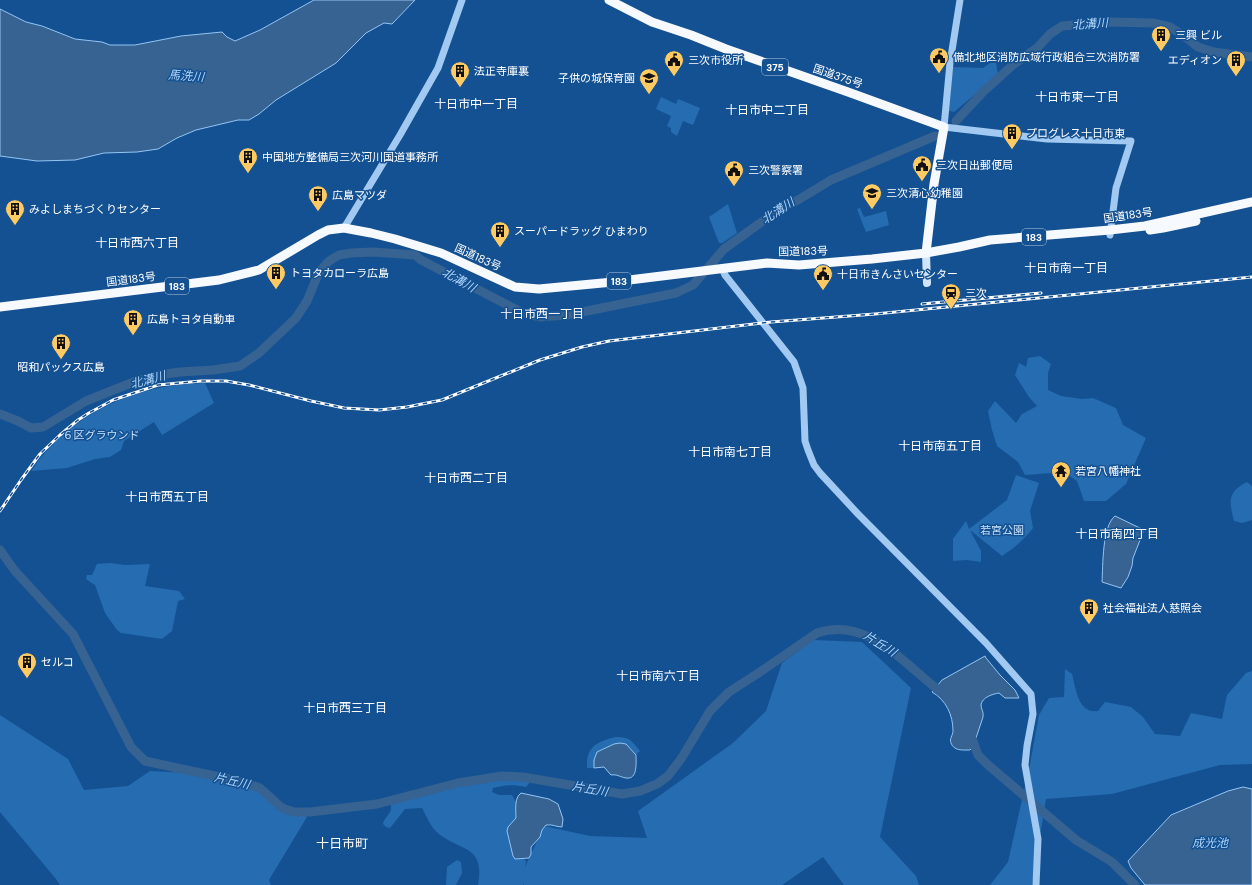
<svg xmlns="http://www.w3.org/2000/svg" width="1252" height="885" viewBox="0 0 1252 885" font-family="'DM Sans','Noto Sans JP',sans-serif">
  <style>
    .green { fill: #266cb1 }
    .water { fill: #366392; stroke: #93c5f4 }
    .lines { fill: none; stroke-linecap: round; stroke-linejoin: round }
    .river { stroke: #366392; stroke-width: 9 }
    .tertiary { stroke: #a1c9f1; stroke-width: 7 }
    .secondary { stroke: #d0e5fc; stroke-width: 8 }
    .trunk { stroke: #f6faff; stroke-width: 9 }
    .rail-casing { stroke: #fff; stroke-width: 3 }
    .rail { stroke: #145192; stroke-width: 1.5; stroke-dasharray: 4.5; stroke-linecap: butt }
    .labels { text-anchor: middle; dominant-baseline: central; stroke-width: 3; stroke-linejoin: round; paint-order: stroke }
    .shield { fill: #145192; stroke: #b8cbde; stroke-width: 1 }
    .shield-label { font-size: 10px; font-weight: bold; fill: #fff }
    .poi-label { font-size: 11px; fill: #fff; stroke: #145192; text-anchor: start }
    .street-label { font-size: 11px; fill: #fff; stroke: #145192 }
    .park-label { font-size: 11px; fill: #c8e2fc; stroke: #145192 }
    .water-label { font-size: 12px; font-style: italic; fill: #add3f8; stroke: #145192 }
    .neighbourhood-label { font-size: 12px; fill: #fff; stroke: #145192 }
    .quarter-label { font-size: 13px; fill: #fff; stroke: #145192 }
  </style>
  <rect width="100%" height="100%" fill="#145192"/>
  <g class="green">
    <polygon points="990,63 996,63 998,75 954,112 947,110 953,67 983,68"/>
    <polygon points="661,97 676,104 678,99 700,108 693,125 683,121 677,136 671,132 671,128 667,126 671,116 656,109"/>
    <polygon points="728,204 737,233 722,243 719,243 709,217"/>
    <polygon points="860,208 864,217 886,211 889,225 866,232 857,209"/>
    <polygon points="1040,356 1051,364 1048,373 1048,390 1061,396 1082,399 1093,398 1116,408 1123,425 1146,438 1126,484 1106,501 1084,501 1077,481 1061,470 1051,473 1025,475 1018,462 997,446 992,430 988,411 995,401 1016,423 1022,414 1037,406 1029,397 1015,375 1019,363 1026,367 1028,358"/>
    <path d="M 205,383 L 214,403 L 162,435 L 154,422 L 124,441 L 121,450 L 110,457 L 95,459 L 67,468 L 31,471 C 70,413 136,384 205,383 Z"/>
    <path d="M 1016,475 L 1039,483 L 1030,511 L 1033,528 C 1024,540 1014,548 1002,556 L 970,530 L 981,551 L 981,562 L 967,560 L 953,561 L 953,539 L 966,521 L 969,529 L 1007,500 Z"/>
    <path d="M 1247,482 L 1252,486 L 1252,520 L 1242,523 L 1234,521 C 1229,501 1227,492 1247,482 Z"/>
    <polygon points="110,563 125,565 150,564 145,586 179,591 185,599 178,601 172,631 162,639 121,633 117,630 105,613 95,585 86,579 87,575 92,575 97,564"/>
    <path d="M 813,640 L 862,642 L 911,688 L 880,837 L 916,876 L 919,885 L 844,885 L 823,857 L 782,885 L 524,885 L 524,883 L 523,885 L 478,885 C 485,845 462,852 439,834 C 431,828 427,817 422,808 L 405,809 L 390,828 L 386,827 L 383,824 C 385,815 394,813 390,803 C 427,792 464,782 503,780 C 512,779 522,781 531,781 L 526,787 C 514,784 505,785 493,788 L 492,792 L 499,795 L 512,795 L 516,802 L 516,818 L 508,827 L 515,859 L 523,858 L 526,861 L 525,867 L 544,826 L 590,836 L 647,838 L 638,811 L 733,743 L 766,711 L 782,663 Z"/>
    <path d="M 1065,669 L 1072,674 C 1076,689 1078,714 1098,711 L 1105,702 L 1131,707 L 1143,717 L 1155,734 L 1180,736 L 1191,713 L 1222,719 L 1227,695 L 1246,673 L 1252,671 L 1252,764 L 1220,765 L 1112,794 L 1046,799 L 1032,885 L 990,885 L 1008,862 L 1030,764 L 1039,715 L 1049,698 L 1064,697 Z"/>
    <polygon points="0,715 68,759 84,790 128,786 150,771 206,774 257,788 307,817 269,880 271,885 60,885 56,879 0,812"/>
    <path d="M 615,737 C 630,737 631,740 640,751 L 636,755 L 626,744 L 594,760 L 594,768 L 587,768 C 586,747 596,742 615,737 Z"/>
    <polygon points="457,860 461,862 462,873 456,885 446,885 447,867"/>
  </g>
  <g class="water">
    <polygon points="314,0 415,0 392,24 384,23 366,33 336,63 276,100 259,114 249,120 238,120 196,130 177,138 158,149 137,152 104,153 75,160 37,161 0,156 0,9 26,22 42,26 75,39 102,42 110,45 135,45 181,36 222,32 227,37 235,41 260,30"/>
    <path d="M 1115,516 L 1144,530 L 1133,558 L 1132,566 L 1128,577 L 1121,588 L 1102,582 C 1103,566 1102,526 1115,516 Z"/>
    <path d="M 985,656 L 986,658 L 1000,675 L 1015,690 L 1019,698 L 1005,698 L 999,693 C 993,694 982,697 981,705 C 981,709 984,712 983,717 L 973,747 L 970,750 C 962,750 954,751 951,743 C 949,739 953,735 953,731 C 953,715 946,700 932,692 L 942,680 Z"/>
    <path d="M 620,743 L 626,744 L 636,755 C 636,762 638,780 626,778 C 620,777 617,774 611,775 L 604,767 L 594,768 L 594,760 L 597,752 L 614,744 Z"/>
    <polygon points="1243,787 1252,789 1252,885 1145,885 1131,868 1128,861 1171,815 1228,791"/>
    <path d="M 521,793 L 549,799 L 558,804 L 563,819 L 562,827 C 556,827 553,824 546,825 L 542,830 L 540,837 L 531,847 L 531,854 L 529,858 L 515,859 L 513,856 L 507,831 L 508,827 L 516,818 C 516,810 514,798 521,793 Z"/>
  </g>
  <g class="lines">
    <g class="river">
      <polyline points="956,121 983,92 1014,64 1037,48 1050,34 1062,26 1111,22 1153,23 1170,27 1184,36 1198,47 1214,52 1252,57"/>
      <polyline points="0,414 18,421 31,428 43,427 86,401 136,381 159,375 180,372 213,370 240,366 259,353 296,318 307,301 319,272 329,261 339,255 351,253 373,252 415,255 421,260 521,312 539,317 567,315 676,293 693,285 724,249 781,208 798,200 831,180 935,136"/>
      <path d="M 0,550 L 15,571 L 73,634 L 131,747 L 145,761 L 238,781 L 260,788 L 282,808 L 294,812 L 310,812 L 377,804 L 458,783 L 502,776 L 523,777 L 622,794 L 640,791 L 657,784 L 668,776 L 681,759 L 710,711 L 729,692 L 757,674 L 817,633 C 869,615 907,668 945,695"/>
      <polyline points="970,733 978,755 987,764 1076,840 1112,862 1135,885"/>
    </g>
    <g class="tertiary">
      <polyline points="960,0 950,63 944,127 1047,139 1131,141 1116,188 1110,235"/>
      <polyline points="344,228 400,135 438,68 462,0"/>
      <polyline points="722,268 725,275 794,362 803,388 805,441 808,450 814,465 820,473 858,514 986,643 1031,694 1033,714 1027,746 1025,765 1038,839 1036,885"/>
    </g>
    <polyline class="secondary" points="926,253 927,283"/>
    <g class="trunk">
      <polyline points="609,0 652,22 691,35 726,49 848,92 944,127 934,184 926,253"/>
      <polyline points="1150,230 1163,228 1196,221"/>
      <polyline points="0,307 219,280 259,270 318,235 328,230 344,228 371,233 395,239 441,253 515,287 539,289 613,282 767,263 799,265 872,259 926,253 959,247 990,240 1110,230 1145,226 1252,202"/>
    </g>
    <g class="rail-casing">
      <g id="rail">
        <polyline points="922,304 1041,293"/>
        <polyline points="0,511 21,480 40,454 60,435 78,420 89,413 113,400 158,385 201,381 226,381 249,385 311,401 344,408 379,410 407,407 442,400 540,360 582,347 609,341 771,322 875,314 1252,277"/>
      </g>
    </g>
    <use href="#rail" class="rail"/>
  </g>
  <defs>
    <g id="building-pin" transform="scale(1)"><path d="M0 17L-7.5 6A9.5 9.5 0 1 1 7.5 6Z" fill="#ffca62" stroke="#145192"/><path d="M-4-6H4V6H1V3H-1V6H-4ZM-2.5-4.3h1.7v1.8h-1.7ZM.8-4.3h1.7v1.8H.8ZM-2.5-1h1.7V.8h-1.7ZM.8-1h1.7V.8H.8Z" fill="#111"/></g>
    <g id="civic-pin" transform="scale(1)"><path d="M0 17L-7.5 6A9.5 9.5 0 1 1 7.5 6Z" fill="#ffca62" stroke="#145192"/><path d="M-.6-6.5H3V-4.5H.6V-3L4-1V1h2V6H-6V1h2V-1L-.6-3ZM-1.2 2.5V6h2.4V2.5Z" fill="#111"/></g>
    <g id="school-pin" transform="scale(1)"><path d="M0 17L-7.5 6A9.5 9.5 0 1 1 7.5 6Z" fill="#ffca62" stroke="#145192"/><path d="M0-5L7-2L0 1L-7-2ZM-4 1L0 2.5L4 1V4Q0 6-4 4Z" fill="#111"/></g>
    <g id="station-pin" transform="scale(1)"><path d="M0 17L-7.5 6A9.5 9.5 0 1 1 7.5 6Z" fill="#ffca62" stroke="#145192"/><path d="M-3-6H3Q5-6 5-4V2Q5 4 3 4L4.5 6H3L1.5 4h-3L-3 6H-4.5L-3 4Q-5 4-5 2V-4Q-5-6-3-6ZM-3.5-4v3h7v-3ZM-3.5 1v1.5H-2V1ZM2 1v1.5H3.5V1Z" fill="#111"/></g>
    <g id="temple-pin" transform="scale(1)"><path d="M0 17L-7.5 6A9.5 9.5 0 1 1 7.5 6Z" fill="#ffca62" stroke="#145192"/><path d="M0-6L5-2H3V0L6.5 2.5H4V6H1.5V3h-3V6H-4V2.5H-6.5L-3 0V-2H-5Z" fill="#111"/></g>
  </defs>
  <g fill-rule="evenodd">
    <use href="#building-pin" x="1161" y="35"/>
    <use href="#civic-pin" x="939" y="57"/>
    <use href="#civic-pin" x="674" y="60"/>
    <use href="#building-pin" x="1236" y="60"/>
    <use href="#building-pin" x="460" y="71"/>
    <use href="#school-pin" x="649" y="78"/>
    <use href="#building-pin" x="1012" y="133"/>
    <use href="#building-pin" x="248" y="157"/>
    <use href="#civic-pin" x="922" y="165"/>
    <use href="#civic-pin" x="734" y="170"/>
    <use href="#school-pin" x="872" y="193"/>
    <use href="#building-pin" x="318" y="195"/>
    <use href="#building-pin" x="15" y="209"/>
    <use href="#building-pin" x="500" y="231"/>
    <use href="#building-pin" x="276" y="273"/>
    <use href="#civic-pin" x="823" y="274"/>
    <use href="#station-pin" x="951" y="293"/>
    <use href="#building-pin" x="133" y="319"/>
    <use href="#building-pin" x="61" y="343"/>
    <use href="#temple-pin" x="1061" y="471"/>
    <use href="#building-pin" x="1089" y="608"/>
    <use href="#building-pin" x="27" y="662"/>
  </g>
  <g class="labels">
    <g class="shield">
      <rect x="762" y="59" width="26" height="16" rx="3"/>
      <rect x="1022" y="229" width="24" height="16" rx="3"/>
      <rect x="607" y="273" width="24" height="16" rx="3"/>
      <rect x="165" y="278" width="24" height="16" rx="3"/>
    </g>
    <g class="shield-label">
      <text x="775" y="67">375</text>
      <text x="1034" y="237">183</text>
      <text x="619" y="281">183</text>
      <text x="177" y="286">183</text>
    </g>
    <g class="poi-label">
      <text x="1175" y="35">三興 ビル</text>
      <text x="953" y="57">備北地区消防広域行政組合三次消防署</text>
      <text x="688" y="60">三次市役所</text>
      <text x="1222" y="60" text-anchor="end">エディオン</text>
      <text x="474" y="71">法正寺庫裏</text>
      <text x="635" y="78" text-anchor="end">子供の城保育園</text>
      <text x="1026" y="133">プログレス十日市東</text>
      <text x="262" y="157">中国地方整備局三次河川国道事務所</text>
      <text x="936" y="165">三次日出郵便局</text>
      <text x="748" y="170">三次警察署</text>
      <text x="886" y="193">三次清心幼稚園</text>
      <text x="332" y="195">広島マツダ</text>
      <text x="29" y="209">みよしまちづくりセンター</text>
      <text x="514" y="231">スーパードラッグ ひまわり</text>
      <text x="290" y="273">トヨタカローラ広島</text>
      <text x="837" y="274">十日市きんさいセンター</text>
      <text x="965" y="293">三次</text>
      <text x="147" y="319">広島トヨタ自動車</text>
      <text x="61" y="367" text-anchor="middle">昭和パックス広島</text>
      <text x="1075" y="471">若宮八幡神社</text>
      <text x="1103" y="608">社会福祉法人慈照会</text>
      <text x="41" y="662">セルコ</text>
    </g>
    <g class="street-label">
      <text transform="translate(838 76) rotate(19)">国道375号</text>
      <text transform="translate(1128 215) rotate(-8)">国道183号</text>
      <text transform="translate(803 251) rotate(-1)">国道183号</text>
      <text transform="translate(478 257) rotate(24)">国道183号</text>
      <text transform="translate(131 279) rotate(-7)">国道183号</text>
    </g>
    <g class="park-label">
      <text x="101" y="435">６区グラウンド</text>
      <text x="1002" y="530">若宮公園</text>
    </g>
    <g class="water-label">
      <text transform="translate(1090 24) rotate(-4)">北溝川</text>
      <text transform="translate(186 76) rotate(4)">馬洗川</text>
      <text transform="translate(778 211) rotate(-33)">北溝川</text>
      <text transform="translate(459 280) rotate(29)">北溝川</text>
      <text transform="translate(148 380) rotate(-15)">北溝川</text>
      <text transform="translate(880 644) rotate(32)">片丘川</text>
      <text transform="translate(232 781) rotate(13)">片丘川</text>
      <text transform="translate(590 789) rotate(10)">片丘川</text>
      <text x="1210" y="843">成光池</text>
    </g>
    <g class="neighbourhood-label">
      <text x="1077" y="97">十日市東一丁目</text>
      <text x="476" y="104">十日市中一丁目</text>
      <text x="767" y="110">十日市中二丁目</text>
      <text x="137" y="243">十日市西六丁目</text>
      <text x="1066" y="268">十日市南一丁目</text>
      <text x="542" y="314">十日市西一丁目</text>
      <text x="940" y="446">十日市南五丁目</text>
      <text x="730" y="452">十日市南七丁目</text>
      <text x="466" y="478">十日市西二丁目</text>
      <text x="167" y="497">十日市西五丁目</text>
      <text x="1117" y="534">十日市南四丁目</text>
      <text x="658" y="676">十日市南六丁目</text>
      <text x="345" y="708">十日市西三丁目</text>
    </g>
    <g class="quarter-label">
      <text x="342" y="843">十日市町</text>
    </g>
  </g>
</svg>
